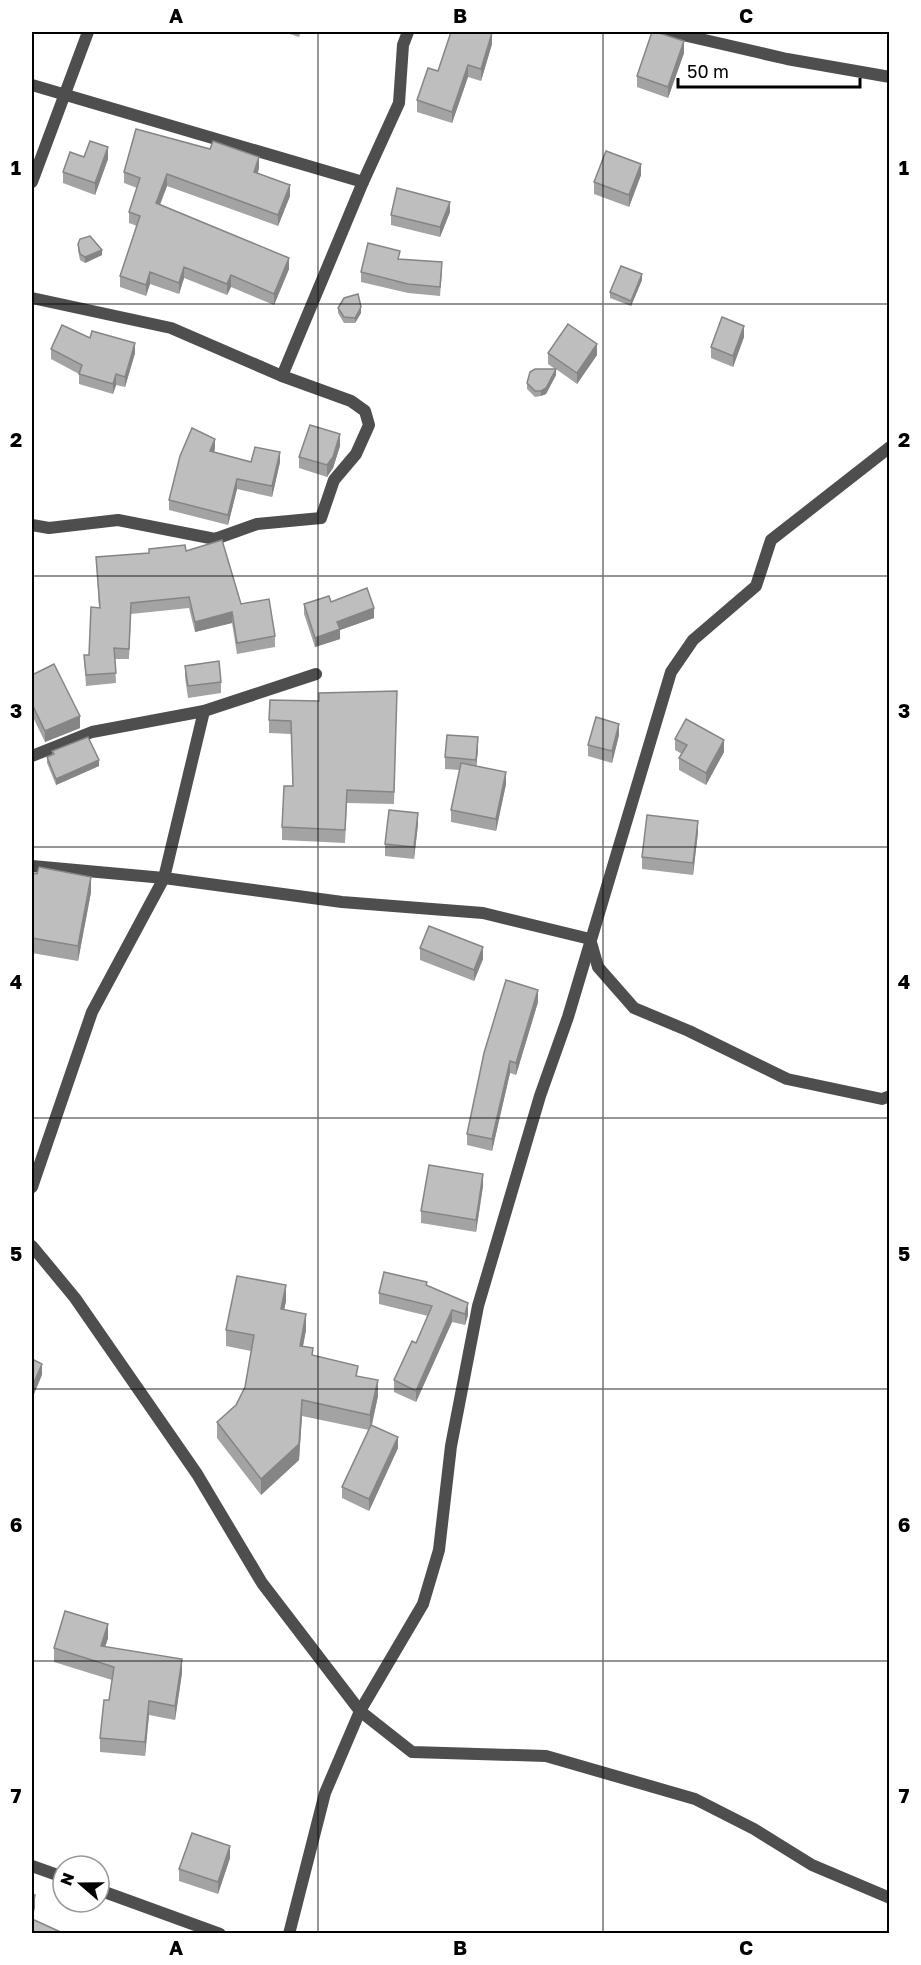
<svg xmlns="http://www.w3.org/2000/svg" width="921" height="1965" viewBox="0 0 921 1965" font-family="'Golos Text',sans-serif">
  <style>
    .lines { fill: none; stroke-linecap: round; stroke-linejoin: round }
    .street { stroke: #4e4e4e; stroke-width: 12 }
    .wall { fill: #a3a3a3 }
    .shaded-wall { fill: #858585 }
    .building { fill: #bebebe; stroke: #858585; stroke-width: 1.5 }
    .grid { fill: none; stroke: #000; stroke-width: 1.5; stroke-opacity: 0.55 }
    .neatline { fill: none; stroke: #000; stroke-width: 2 }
    .grid-label { font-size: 20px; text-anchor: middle; font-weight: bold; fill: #000 }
  </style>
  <rect width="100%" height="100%" fill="#fff"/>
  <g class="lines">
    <g class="street">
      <polyline points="670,32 787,59 890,77"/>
      <polyline points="32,85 363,182"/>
      <polyline points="32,182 88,32"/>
      <polyline points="32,298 171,328 282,376 351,401 365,411 369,425 356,454 334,480 321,518 257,524 215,539 118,520 49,528 32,525"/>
      <polyline points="282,376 363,182 399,103 403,45 408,32"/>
      <polyline points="32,756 92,732 204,711 316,674"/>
      <polyline points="32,866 164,878 342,902 483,913 590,939 598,967 634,1008 689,1031 787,1079 882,1099 890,1096"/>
      <polyline points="32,1187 92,1012 164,878 204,711"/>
      <polyline points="32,1246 75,1298 197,1474 262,1583 360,1711 412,1752 546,1756 695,1799 754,1829 812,1865 890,1898"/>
      <polyline points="32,1866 63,1877"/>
      <polyline points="99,1890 220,1934"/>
      <polyline points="289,1934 325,1793 360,1711 423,1604 439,1550 451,1446 478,1306 540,1096 568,1017 671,672 693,640 756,586 771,540 890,447"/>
    </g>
  </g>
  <g class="wall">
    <polygon points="284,32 301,32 299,37"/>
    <polygon points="492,44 481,81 468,77 452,123 417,112 417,100 438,71"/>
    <polygon points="684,53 668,98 637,87 637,76"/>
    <polygon points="108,159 95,195 63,183 63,172"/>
    <polygon points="259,168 258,173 290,196 278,226 167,186 160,205 289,269 274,305 231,287 227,295 184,278 179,294 150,284 146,296 120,287 120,276 137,226 129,223 129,212 137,188 124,183 124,172"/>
    <polygon points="641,175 629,207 594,194 594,182"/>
    <polygon points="450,212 440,237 391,225 391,215"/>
    <polygon points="78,244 102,255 85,263 80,260 78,250"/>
    <polygon points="400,259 442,272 440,296 408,293 361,282 361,272"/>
    <polygon points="642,280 631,306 610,298 610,292"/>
    <polygon points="338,308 361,313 355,323 344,323 338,313"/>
    <polygon points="744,337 733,367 711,358 711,347"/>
    <polygon points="90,338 135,353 125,387 116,385 113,394 79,384 79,374 51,359 51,349"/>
    <polygon points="548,353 597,355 577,384 556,369 556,375 546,394 541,396 535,397 527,389 527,383 555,369 548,364"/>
    <polygon points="340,446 333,468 327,477 299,468 299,457"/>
    <polygon points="215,449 214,452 251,462 280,462 272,497 237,489 228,525 169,510 169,500"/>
    <polygon points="186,551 275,636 275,647 237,654 232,623 195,632 189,608 131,614 129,659 115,659 116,683 86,686 84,655 89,655 99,608 96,557"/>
    <polygon points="331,602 374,618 340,630 340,639 315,647 304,614 304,604"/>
    <polygon points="185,666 221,682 221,693 188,698 185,677"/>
    <polygon points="32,675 80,728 45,742 32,715"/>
    <polygon points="397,691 394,804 347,803 345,843 282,840 282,827 293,786 291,734 269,733 269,720 319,701"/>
    <polygon points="619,735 612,763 588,756 588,745"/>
    <polygon points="675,739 724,752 706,785 679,770 679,758 682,754 675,750"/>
    <polygon points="478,749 476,766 506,784 496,831 451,822 451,810 460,770 445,769 445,757"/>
    <polygon points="52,751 99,766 56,785 47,763 47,757 52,755"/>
    <polygon points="418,824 414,859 385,856 385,844"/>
    <polygon points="698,832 693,875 642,869 642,857"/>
    <polygon points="32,873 91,892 78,961 32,953"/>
    <polygon points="420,948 483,959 474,981 420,960"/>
    <polygon points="538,1002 516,1075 510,1073 492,1151 467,1145 467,1134"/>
    <polygon points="483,1186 476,1232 421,1223 421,1211"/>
    <polygon points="427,1286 468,1315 465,1325 452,1322 416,1402 394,1392 394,1380 416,1343 428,1316 379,1304 379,1293"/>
    <polygon points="286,1301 284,1309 306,1330 303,1346 313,1355 358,1376 378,1396 372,1425 398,1448 369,1511 342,1498 342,1487 369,1430 302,1416 299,1460 261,1495 217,1438 217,1422 236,1405 245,1387 251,1351 226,1346 226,1330"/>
    <polygon points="108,1638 105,1647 182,1673 175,1720 149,1715 145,1756 100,1752 100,1738 109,1700 112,1680 54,1662 54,1648"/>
    <polygon points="230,1858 218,1894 179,1881 179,1869"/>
  </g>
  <g class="shaded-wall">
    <polygon points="492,33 492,44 481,81 481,69"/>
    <polygon points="684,41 684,53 668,98 668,87"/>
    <polygon points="468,65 468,77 452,123 452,112"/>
    <polygon points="108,147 108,159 95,195 95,183"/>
    <polygon points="259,157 259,168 254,183 254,172"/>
    <polygon points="641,164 641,175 629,207 629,195"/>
    <polygon points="167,174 167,186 156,214 156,203"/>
    <polygon points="290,185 290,196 278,226 278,215"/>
    <polygon points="450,202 450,212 440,237 440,227"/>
    <polygon points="102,250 102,255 85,263 85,257"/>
    <polygon points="289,258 289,269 274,305 274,294"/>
    <polygon points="184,267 184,278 179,294 179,283"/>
    <polygon points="150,272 150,284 146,296 146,285"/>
    <polygon points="642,274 642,280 631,306 631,301"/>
    <polygon points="231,275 231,287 227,295 227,284"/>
    <polygon points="361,307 361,313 355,323 355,318"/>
    <polygon points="744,326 744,337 733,367 733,356"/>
    <polygon points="135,343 135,353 125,387 125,377"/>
    <polygon points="597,344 597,355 577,384 577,373"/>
    <polygon points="556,369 556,375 546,394 541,396 541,391"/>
    <polygon points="116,374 116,385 113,394 113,384"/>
    <polygon points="340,434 340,446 333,468 327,477 327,465"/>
    <polygon points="215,439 215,449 210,461 210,451"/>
    <polygon points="280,452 280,462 272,497 272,486"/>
    <polygon points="237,479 237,489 228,525 228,515"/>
    <polygon points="374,608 374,618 340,630 340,639 315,647 315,638 337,622"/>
    <polygon points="232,612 232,623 195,632 195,622"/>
    <polygon points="80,716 80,728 45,742 45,731"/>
    <polygon points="619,724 619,735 612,763 612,751"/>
    <polygon points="478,737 478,749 476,771 476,760"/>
    <polygon points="724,740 724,752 706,785 706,773"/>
    <polygon points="99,760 99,766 56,785 56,779"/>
    <polygon points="506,772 506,784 496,831 496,819"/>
    <polygon points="418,813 418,824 414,859 414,847"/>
    <polygon points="698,821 698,832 693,875 693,863"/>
    <polygon points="91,877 91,892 78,961 78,946"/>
    <polygon points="483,947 483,959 474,981 474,970"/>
    <polygon points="538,990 538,1002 516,1075 516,1063"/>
    <polygon points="510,1061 510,1073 492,1151 492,1139"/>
    <polygon points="483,1174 483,1186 476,1232 476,1220"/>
    <polygon points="286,1285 286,1301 281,1325 281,1309"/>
    <polygon points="468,1303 468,1315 465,1325 465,1314"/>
    <polygon points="452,1310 452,1322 416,1402 416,1391"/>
    <polygon points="306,1314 306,1330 300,1361 300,1346"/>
    <polygon points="42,1364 42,1375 32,1399 32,1387"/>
    <polygon points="378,1380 378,1396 370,1431 370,1415"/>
    <polygon points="302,1400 302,1416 299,1460 261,1495 261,1479"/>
    <polygon points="398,1437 398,1448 369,1511 369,1499"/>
    <polygon points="108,1624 108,1638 101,1660 101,1646"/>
    <polygon points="182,1659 182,1673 175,1720 175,1706"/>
    <polygon points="149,1701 149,1715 145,1756 145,1742"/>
    <polygon points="230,1846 230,1858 218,1894 218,1882"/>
    <polygon points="35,1895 35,1908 32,1920 32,1908"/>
  </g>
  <g class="building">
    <polygon points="451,32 489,32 492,33 481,69 468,65 452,112 417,100 428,68 438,71"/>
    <polygon points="652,32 656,32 684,41 668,87 637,76"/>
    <polygon points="136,129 210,149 213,141 259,157 254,172 290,185 278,215 167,174 156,203 289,258 274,294 231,275 227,284 184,267 179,283 150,272 146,285 120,276 140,216 129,212 140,178 124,172"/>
    <polygon points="90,141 108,147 95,183 63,172 70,152 84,157"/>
    <polygon points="606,151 641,164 629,195 594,182"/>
    <polygon points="397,188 450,202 440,227 391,215"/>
    <polygon points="90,236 102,250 85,257 80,254 78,244 80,239"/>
    <polygon points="368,243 400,251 398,259 442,262 440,287 408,284 361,272"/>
    <polygon points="621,266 642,274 631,301 610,292"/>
    <polygon points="358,294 361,307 355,318 344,317 338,308 344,298"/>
    <polygon points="722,317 744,326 733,356 711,347"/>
    <polygon points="568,324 597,344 577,373 548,353"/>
    <polygon points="62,325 90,338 92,331 135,343 125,377 116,374 113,384 79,374 82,365 51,349"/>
    <polygon points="535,369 556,369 546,388 541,391 535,391 527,383 530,372"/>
    <polygon points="310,425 340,434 333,457 327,465 299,457"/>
    <polygon points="192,428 215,439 210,451 251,462 255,447 280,452 272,486 237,479 228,515 169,500 180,456"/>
    <polygon points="222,540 241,604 269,599 275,636 237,643 232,612 195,622 189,597 131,603 129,649 114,648 116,673 86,675 84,655 89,655 91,607 100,608 96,557 149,553 149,549 185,545 186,551"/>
    <polygon points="367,588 374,608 337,622 340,629 315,638 304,604 329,596 331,602"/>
    <polygon points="219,661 221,682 188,686 185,666"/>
    <polygon points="54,664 80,716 45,731 32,704 32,675"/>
    <polygon points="397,691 394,792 347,790 345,830 282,827 284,786 293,786 291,721 269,720 270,700 319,701 319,693"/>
    <polygon points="596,717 619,724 612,751 588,745"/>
    <polygon points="686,719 724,740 706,773 679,758 687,745 675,739"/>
    <polygon points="447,735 478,737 476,760 445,757"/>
    <polygon points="88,737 99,760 56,779 47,757 54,754 52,751"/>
    <polygon points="461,763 506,772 496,819 451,810"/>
    <polygon points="389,810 418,813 414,847 385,844"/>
    <polygon points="647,815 698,821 693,863 642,857"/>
    <polygon points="39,867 91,877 78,946 32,938 32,873 37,874"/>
    <polygon points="429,926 483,947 474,970 420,948"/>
    <polygon points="506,980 538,990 516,1063 510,1061 492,1139 467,1134 484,1053"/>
    <polygon points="429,1165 483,1174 476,1220 421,1211"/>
    <polygon points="384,1272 427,1282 426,1285 468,1303 465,1314 452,1310 416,1391 394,1380 412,1341 416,1343 432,1306 379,1293"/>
    <polygon points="237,1276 286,1285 281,1309 306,1314 300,1346 313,1348 312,1355 358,1366 356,1376 378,1380 370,1415 302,1400 299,1444 261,1479 217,1422 236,1405 245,1387 254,1335 226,1330"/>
    <polygon points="32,1359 42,1364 32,1387"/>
    <polygon points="371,1425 398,1437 369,1499 342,1487"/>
    <polygon points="65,1611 108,1624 101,1646 182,1659 175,1706 149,1701 145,1742 100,1738 104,1700 109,1700 114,1667 54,1648"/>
    <polygon points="192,1833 230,1846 218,1882 179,1869"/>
    <polygon points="32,1894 35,1895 32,1908"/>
    <polygon points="32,1919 65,1934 32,1934"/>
  </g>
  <path class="grid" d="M 318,32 L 318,1934M 603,32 L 603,1934M 32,304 L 890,304M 32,576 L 890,576M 32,847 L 890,847M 32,1118 L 890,1118M 32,1389 L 890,1389M 32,1661 L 890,1661"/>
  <rect width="921" height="1965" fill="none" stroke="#ffffff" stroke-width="66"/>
  <g transform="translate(81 1884) rotate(290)"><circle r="28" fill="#ffffff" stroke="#999999" stroke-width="1.5"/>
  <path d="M0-4.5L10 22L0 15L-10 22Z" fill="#000000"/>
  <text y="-9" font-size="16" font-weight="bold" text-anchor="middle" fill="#000000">N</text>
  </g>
  <path d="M678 78v9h182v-9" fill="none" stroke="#000000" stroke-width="3"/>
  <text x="687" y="78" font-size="18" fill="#000000" stroke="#ffffff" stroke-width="4.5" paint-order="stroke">50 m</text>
  <rect x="33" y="33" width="855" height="1899" class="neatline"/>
  <g class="grid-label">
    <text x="176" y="23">A</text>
    <text x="460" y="23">B</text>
    <text x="746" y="23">C</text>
    <text x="16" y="175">1</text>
    <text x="904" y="175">1</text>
    <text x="16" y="447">2</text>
    <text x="904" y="447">2</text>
    <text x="16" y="718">3</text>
    <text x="904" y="718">3</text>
    <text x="16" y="989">4</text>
    <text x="904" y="989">4</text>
    <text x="16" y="1261">5</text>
    <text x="904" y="1261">5</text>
    <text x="16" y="1532">6</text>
    <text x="904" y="1532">6</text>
    <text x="16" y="1803">7</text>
    <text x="904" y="1803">7</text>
    <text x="176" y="1955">A</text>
    <text x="460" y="1955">B</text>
    <text x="746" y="1955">C</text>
  </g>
</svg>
